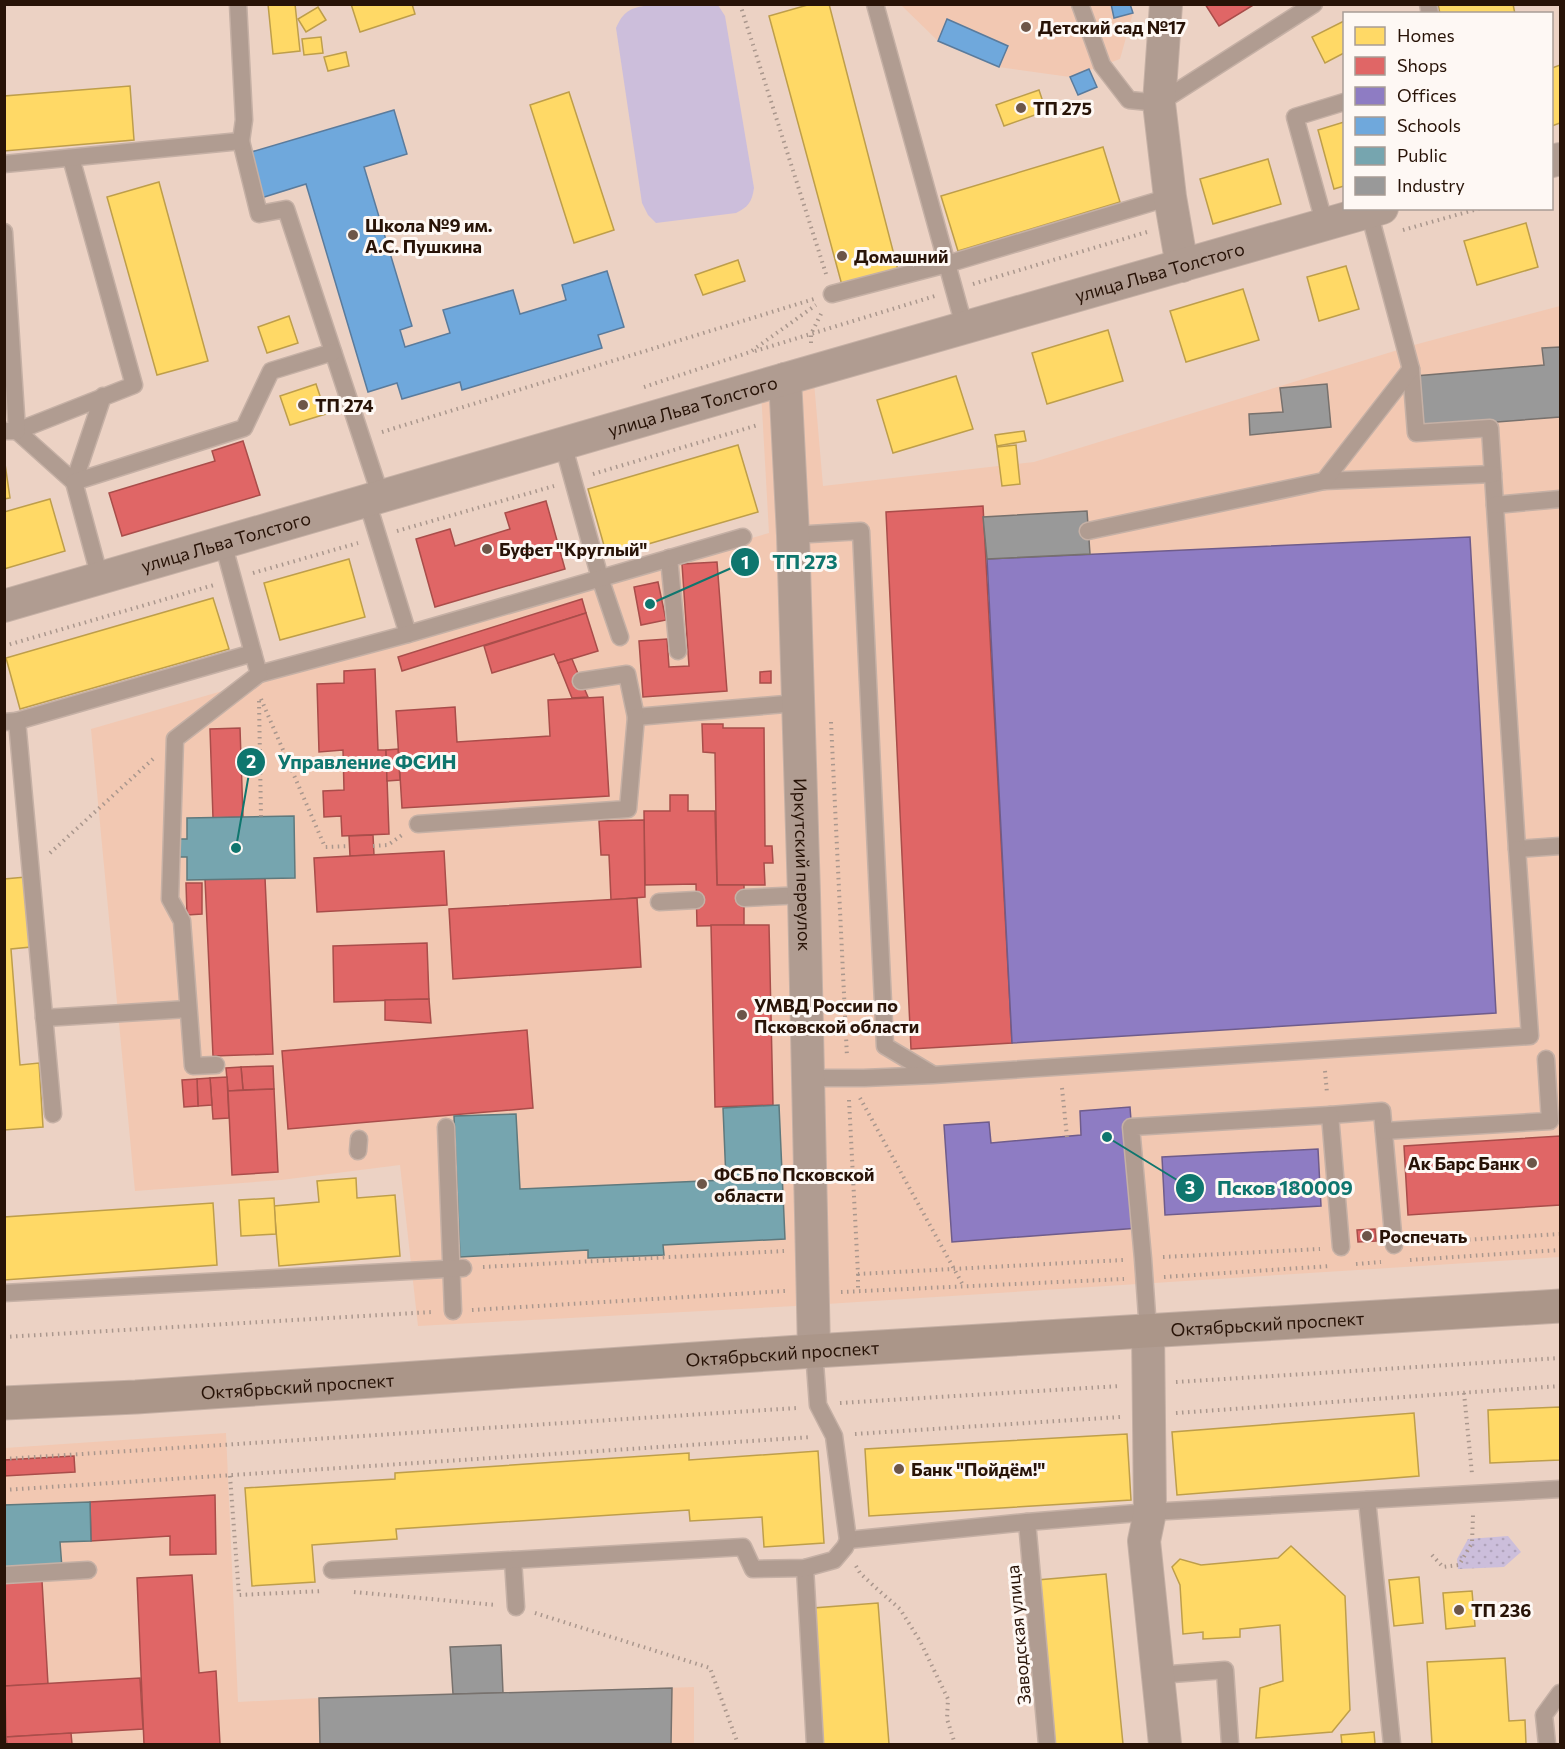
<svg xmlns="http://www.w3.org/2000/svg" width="1565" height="1749" viewBox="0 0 1565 1749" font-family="Commissioner,sans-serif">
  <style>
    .built { fill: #f2c8b2 }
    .green { fill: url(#green-dots) }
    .pitch { fill: #ccbedb }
    .homes { fill: #ffd966; stroke: #be9e4a; stroke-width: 1.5 }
    .shops { fill: #e06666; stroke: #a94d4a; stroke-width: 1.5 }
    .offices { fill: #8e7cc3; stroke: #6f5c8b; stroke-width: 1.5 }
    .schools { fill: #6fa8dc; stroke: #5a7b9c; stroke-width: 1.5 }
    .public { fill: #76a5af; stroke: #5f797d; stroke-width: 1.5 }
    .industry { fill: #999; stroke: #77716d; stroke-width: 1.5 }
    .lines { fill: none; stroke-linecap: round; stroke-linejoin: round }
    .lane-casing { stroke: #c5b0a5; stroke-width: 19 }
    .street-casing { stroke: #c5b0a5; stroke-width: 34 }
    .primary-casing { stroke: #c5b0a5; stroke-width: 35 }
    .path { stroke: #aa978d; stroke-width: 4; stroke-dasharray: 1.5 4.5; stroke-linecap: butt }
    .lane { stroke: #b09c91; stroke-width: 16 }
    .street { stroke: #b09c91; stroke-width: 32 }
    .primary { stroke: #ab9689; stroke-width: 33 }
    .poi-dot { fill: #6d5649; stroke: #fef8f4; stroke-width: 2 }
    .labels { text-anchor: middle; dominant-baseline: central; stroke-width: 6; stroke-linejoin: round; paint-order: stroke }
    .poi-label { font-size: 18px; font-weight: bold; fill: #281307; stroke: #fef8f4; text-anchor: start }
    .street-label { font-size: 18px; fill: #281307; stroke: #fef8f4 }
    .leader { fill: none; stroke: #0f766e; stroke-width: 2 }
    .callout-dot { fill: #0f766e; stroke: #fef8f4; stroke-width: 2 }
    .mark-label { font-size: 18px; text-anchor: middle; font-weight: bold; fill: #fff }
    .callout-label { font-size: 20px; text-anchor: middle; font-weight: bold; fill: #0f766e; stroke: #fef8f4; stroke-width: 6; stroke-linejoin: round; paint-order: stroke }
  </style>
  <defs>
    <pattern id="green-dots" width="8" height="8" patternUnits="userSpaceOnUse" patternTransform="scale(1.5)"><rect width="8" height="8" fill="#ccbedb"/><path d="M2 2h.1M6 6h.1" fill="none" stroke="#afa2ba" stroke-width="1.8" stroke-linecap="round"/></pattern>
  </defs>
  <rect width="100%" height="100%" fill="#ecd2c4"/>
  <g class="built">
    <polygon points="1130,4 1133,13 1120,59 1070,77 999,67 938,41 901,5"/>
    <polygon points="1560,306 1560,1257 795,1306 418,1326 400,1165 281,1180 135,1191 91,729 769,533 761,391 813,371 823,486 1034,462 1414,345"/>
    <polygon points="226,1433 238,1702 319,1698 502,1694 694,1687 694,1744 5,1744 5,1448"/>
  </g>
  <polygon class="green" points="1508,1536 1521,1552 1504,1567 1458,1569 1457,1559 1468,1539"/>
  <path class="pitch" d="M 652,5 L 718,5 L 725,16 L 754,188 C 752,202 748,207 736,213 L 656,223 L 648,215 L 642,203 L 616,28 C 624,9 633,7 652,5 Z"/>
  <g class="homes">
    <polygon points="268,4 295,4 300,51 273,54"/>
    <polygon points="351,4 412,4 415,14 360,32"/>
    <polygon points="811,4 829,4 899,274 843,289 769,16"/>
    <polygon points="1438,4 1513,4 1515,14 1440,14"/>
    <polygon points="318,7 326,20 306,32 298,19"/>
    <polygon points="1344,21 1344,53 1325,63 1312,37"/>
    <polygon points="321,37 323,53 304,55 302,39"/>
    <polygon points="346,52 349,66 328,71 324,57"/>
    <polygon points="1560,65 1560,123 1552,126 1552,68"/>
    <polygon points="130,86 134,140 4,151 4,96"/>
    <polygon points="1039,90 1046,111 1004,126 996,105"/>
    <polygon points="569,92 614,230 574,243 530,105"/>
    <polygon points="1344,122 1344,186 1334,189 1318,130"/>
    <polygon points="1103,147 1120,202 958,251 941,196"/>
    <polygon points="1268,159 1281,204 1213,224 1200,179"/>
    <polygon points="159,182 208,361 157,375 107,197"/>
    <polygon points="1526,223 1538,267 1477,285 1464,241"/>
    <polygon points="738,260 745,281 703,295 695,275"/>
    <polygon points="1346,266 1359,309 1319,321 1307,277"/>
    <polygon points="1243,289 1259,340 1186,362 1170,311"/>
    <polygon points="289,316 298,343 267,353 258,327"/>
    <polygon points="1108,330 1123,381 1047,404 1032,353"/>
    <polygon points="956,376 973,429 893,453 877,400"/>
    <polygon points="316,384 326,414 290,425 280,396"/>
    <polygon points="1024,431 1026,441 997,446 995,435"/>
    <polygon points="738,445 758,512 607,556 588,489"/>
    <polygon points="1016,445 1020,484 1002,486 997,447"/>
    <polygon points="4,457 10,498 4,499"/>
    <polygon points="50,499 65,551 4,569 4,512"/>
    <polygon points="349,559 365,617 280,640 264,583"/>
    <polygon points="213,598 229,649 20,709 6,658"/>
    <polygon points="26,877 31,947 11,949 20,1065 39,1063 43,1127 4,1130 4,879"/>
    <polygon points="356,1178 357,1198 395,1195 400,1256 279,1266 274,1206 319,1202 317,1181"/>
    <polygon points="274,1198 276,1234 241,1236 239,1200"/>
    <polygon points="213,1203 217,1265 4,1280 4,1217"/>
    <polygon points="1560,1407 1560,1460 1490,1463 1488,1410"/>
    <polygon points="1414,1413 1419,1476 1177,1495 1172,1432"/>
    <polygon points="1127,1434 1131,1500 869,1516 865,1449"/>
    <polygon points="818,1451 824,1543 764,1547 762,1517 690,1521 689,1510 396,1529 397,1539 312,1545 315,1582 252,1586 245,1488 395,1479 395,1473 689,1453 689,1460"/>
    <polygon points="1291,1546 1345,1596 1350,1710 1332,1732 1256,1738 1260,1688 1283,1681 1280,1625 1240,1629 1240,1637 1203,1639 1203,1632 1183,1634 1180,1585 1172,1567 1180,1559 1201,1565 1278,1558"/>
    <polygon points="1106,1574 1123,1744 1053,1744 1037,1580"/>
    <polygon points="1419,1577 1423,1623 1394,1626 1389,1580"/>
    <polygon points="1472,1591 1475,1626 1446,1629 1443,1593"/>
    <polygon points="878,1603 889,1744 823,1744 813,1608"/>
    <polygon points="1505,1658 1509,1721 1525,1720 1526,1744 1432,1744 1427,1662"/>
    <polygon points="1374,1732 1375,1744 1342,1744 1341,1735"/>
  </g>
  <g class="shops">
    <polygon points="1205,4 1255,4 1219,26"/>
    <polygon points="243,441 260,495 122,536 109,493 215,461 212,451"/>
    <polygon points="546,501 565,569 435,607 416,539 450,529 455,546 510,529 505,513"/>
    <polygon points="983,506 1012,1043 911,1049 886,512"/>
    <polygon points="717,562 727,691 643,697 639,641 667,639 669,667 689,666 682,564"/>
    <polygon points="658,582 666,620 641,625 634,587"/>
    <polygon points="582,599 586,613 402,671 398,657"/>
    <polygon points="586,613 598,651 558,663 554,654 492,673 484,646"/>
    <polygon points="572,659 581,681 588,697 572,698 558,663"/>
    <polygon points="375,669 378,750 386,750 389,834 342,836 341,816 324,817 323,791 344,790 343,750 319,752 317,684 344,683 344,671"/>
    <polygon points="771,671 771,683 760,683 760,672"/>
    <polygon points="603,697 609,796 402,808 396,711 455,707 457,742 550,736 548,700"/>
    <polygon points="702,724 723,724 723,728 764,728 765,846 772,846 773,863 764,863 765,885 717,885 715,753 703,752"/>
    <polygon points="240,728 243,817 213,818 210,729"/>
    <polygon points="398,749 400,780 387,781 386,750"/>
    <polygon points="670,795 688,795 688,811 715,811 717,885 744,885 744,925 697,926 696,884 645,885 644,811 670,811"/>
    <polygon points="644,820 645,897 611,900 609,855 601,855 599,821"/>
    <polygon points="373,835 374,855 350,856 349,836"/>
    <polygon points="444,851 447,905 317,912 314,858"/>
    <polygon points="265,878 273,1054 213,1056 205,879"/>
    <polygon points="186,883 202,883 202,914 187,915"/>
    <polygon points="637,898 641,967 453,979 449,909"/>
    <polygon points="711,925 769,925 773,1105 715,1107"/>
    <polygon points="427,943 429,999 334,1002 333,946"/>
    <polygon points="429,999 431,1023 385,1020 385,1000"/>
    <polygon points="527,1030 533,1108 288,1129 282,1051"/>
    <polygon points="273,1066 274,1089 243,1090 241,1067"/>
    <polygon points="241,1067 243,1090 228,1091 226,1068"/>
    <polygon points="227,1077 229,1118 213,1119 210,1078"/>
    <polygon points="210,1078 212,1105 198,1106 197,1079"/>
    <polygon points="197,1079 198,1106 184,1107 182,1080"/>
    <polygon points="274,1089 278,1172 232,1175 228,1091"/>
    <polygon points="1560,1136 1560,1205 1408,1215 1404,1146"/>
    <polygon points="1375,1229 1376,1241 1358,1242 1357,1230"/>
    <polygon points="74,1456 75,1472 4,1476 4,1460"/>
    <polygon points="215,1495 216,1554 170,1555 170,1536 91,1541 90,1502"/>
    <polygon points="192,1575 199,1673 216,1671 220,1744 144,1744 137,1578"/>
    <polygon points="42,1581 48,1684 5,1686 4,1583"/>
    <polygon points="140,1678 143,1729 6,1737 5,1686"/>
    <polygon points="71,1733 72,1744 7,1744 6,1737"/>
  </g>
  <g class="offices">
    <polygon points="1470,537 1496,1013 1012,1043 987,559"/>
    <polygon points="1130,1107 1139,1228 952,1242 944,1125 989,1122 991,1143 1081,1135 1080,1111"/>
    <polygon points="1318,1149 1321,1206 1165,1215 1162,1157"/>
  </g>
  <g class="schools">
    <polygon points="1111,4 1130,4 1133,13 1114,18"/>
    <polygon points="947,19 1008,46 999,67 938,41"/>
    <polygon points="1089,69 1097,87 1078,95 1070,77"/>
    <polygon points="394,110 407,154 364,167 412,326 400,330 405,347 450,333 443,310 513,290 520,314 566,300 562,285 607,271 624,327 598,335 602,348 462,390 460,382 402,399 397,383 368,392 306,184 261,198 248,153"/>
  </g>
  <g class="public">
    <polygon points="294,816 295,878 187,880 187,857 179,857 178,839 187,839 187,818"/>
    <polygon points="779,1105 785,1239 663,1245 664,1255 588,1258 588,1250 460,1257 454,1116 516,1114 520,1189 726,1180 723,1108"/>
    <polygon points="90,1502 91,1541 60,1542 62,1568 4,1571 4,1505"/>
  </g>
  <g class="industry">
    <polygon points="1560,347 1560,417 1419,428 1415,376 1544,365 1542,348"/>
    <polygon points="1327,384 1331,427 1250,435 1249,414 1283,412 1280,388"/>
    <polygon points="1087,511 1090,554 987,559 983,517"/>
    <polygon points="501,1645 503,1693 453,1694 450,1647"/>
    <polygon points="672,1688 671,1744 320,1744 319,1698"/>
  </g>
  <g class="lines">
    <g class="lane-casing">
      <g id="lane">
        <polyline points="875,4 965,329"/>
        <polyline points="1080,4 1102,65 1129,100 1159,103 1314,4"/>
        <polyline points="1428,4 1430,14"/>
        <polyline points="241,141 259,214 286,209 381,497"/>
        <polyline points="71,158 134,385 17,431 74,482 103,396"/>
        <polyline points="4,164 241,141 244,120 238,4"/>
        <polyline points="1369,212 1411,369 1416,433 1490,428 1517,849 1560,846"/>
        <polyline points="1325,225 1295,117 1344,102"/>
        <polyline points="4,232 17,431 4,431"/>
        <polyline points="832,294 947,264 1170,197"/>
        <polyline points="563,444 600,578 620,637"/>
        <polyline points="1324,481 1493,474"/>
        <polyline points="367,501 408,634"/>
        <polyline points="1495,505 1560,499"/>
        <polyline points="1088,531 1324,481 1411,369"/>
        <polyline points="793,535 861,531 885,1046 932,1074"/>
        <polyline points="223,543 253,653"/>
        <polyline points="669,558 678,651"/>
        <polyline points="100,578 74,482 244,428 271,371 333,352"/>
        <polyline points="259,674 408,634 743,537"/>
        <polyline points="581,681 627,674 636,717 797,703"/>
        <polyline points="17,721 253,653 259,674 175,739 170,899 182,921 193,1066 216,1065"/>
        <polyline points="4,722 17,721 53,1114"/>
        <polyline points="418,824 628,809 636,717"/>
        <polyline points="744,898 804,895"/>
        <polyline points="659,902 696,900"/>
        <polyline points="44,1018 188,1009"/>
        <polyline points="809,1078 864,1078 933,1075 1530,1036 1517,849"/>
        <polyline points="1330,1115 1382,1111 1394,1245"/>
        <polyline points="446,1127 453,1311"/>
        <polyline points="1384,1131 1550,1121 1546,1059"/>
        <polyline points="358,1151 359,1139"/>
        <polyline points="4,1293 463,1268"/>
        <polyline points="1148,1330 1143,1259 1131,1127 1330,1115 1341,1247"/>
        <polyline points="1367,1500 1392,1744"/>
        <polyline points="1027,1522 1047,1744"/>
        <polyline points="848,1540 1027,1522 1150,1512 1560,1489"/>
        <polyline points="513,1560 516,1607"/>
        <polyline points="805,1568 815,1744"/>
        <polyline points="332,1570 743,1547 753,1569 805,1568 834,1560 845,1547 848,1540 834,1436 818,1405 814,1351"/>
        <polyline points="4,1575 88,1570"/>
        <polyline points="1158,1675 1225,1670 1230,1744"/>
        <polyline points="1547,1744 1544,1715 1560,1693"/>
      </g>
    </g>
    <g class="street-casing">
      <g id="street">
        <polyline points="1166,4 1159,103 1170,197 1182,266"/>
        <polyline points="1552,161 1560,159"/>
        <path id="s1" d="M 785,379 L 793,535 L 804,895 L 814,1351"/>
        <path id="s2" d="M 4,606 L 785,379 L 1382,208"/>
        <polyline points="1148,1330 1150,1512 1144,1541 1165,1744"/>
      </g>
    </g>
    <g class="primary-casing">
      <g id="primary">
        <path id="s3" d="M 4,1403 L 136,1397 L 814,1351 L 1560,1306"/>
      </g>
    </g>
    <g class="path">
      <polyline points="740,4 826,274"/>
      <polyline points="1403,230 1481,208"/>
      <polyline points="973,284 1147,232"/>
      <polyline points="811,343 811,334 822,312"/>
      <polyline points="755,351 935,296"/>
      <polyline points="644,387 750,352 816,305"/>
      <polyline points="382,432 814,299"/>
      <polyline points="593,474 758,425"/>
      <polyline points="397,531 554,486"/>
      <polyline points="253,573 358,543"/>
      <polyline points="4,646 214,585"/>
      <polyline points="261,699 325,847 349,846"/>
      <polyline points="259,701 261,817"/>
      <polyline points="831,722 847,1057"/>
      <polyline points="373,846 388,845 402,835"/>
      <polyline points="50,853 153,759"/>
      <polyline points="1325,1071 1327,1093"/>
      <polyline points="1062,1088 1067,1137"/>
      <polyline points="860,1098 964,1287"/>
      <polyline points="849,1100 858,1274 1123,1260"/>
      <polyline points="1415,1243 1560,1234"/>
      <polyline points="1163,1257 1320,1249"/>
      <polyline points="1410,1260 1560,1250"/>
      <polyline points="1356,1264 1381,1262"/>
      <polyline points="483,1267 784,1251"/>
      <polyline points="858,1274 858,1291"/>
      <polyline points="1164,1277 1331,1266"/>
      <polyline points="841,1292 1124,1279"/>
      <polyline points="472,1310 785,1291"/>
      <polyline points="4,1337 432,1312"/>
      <polyline points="1176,1382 1560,1358"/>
      <polyline points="1464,1393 1472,1474"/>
      <polyline points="840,1403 1120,1386"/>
      <polyline points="1176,1413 1560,1386"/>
      <polyline points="855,1434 1120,1417"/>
      <polyline points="4,1459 797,1408"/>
      <polyline points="230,1476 239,1595 323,1591"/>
      <polyline points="4,1490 812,1437"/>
      <polyline points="1432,1555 1443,1567 1459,1565 1472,1543 1473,1515"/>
      <polyline points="856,1566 860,1573 876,1588 900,1609 920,1641 948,1699 947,1719 955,1744"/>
      <polyline points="354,1592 496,1605"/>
      <polyline points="535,1613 710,1668 738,1744"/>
    </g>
    <use href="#lane" class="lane"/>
    <use href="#street" class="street"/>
    <use href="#primary" class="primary"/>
  </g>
  <g class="poi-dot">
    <circle cx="1026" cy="27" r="6"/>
    <circle cx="1021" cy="108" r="6"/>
    <circle cx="353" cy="235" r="6"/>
    <circle cx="842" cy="256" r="6"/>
    <circle cx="303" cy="405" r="6"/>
    <circle cx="487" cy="549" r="6"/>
    <circle cx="742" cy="1015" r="6"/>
    <circle cx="1532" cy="1163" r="6"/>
    <circle cx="702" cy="1184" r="6"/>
    <circle cx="1367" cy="1236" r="6"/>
    <circle cx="899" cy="1469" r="6"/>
    <circle cx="1459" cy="1610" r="6"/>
  </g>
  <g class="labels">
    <g class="poi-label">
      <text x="1038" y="27">Детский сад №17</text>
      <text x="1033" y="108">ТП 275</text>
      <text x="365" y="225">Школа №9 им.<tspan x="365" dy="21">А.С. Пушкина</tspan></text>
      <text x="854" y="256">Домашний</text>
      <text x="315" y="405">ТП 274</text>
      <text x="499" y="549">Буфет "Круглый"</text>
      <text x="754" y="1005">УМВД России по<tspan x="754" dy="21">Псковской области</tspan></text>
      <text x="1520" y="1163" text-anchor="end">Ак Барс Банк</text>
      <text x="714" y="1174">ФСБ по Псковской<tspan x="714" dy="21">области</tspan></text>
      <text x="1379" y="1236">Роспечать</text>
      <text x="911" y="1469">Банк "Пойдём!"</text>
      <text x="1471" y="1610">ТП 236</text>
    </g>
    <g class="street-label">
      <text stroke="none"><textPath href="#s2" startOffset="1203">улица Льва Толстого</textPath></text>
      <text stroke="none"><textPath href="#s2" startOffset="717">улица Льва Толстого</textPath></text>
      <text stroke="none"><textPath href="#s2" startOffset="231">улица Льва Толстого</textPath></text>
      <text stroke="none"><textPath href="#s1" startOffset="486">Иркутский переулок</textPath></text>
      <text stroke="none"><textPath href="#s3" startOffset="1266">Октябрьский проспект</textPath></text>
      <text stroke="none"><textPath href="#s3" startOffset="780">Октябрьский проспект</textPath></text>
      <text stroke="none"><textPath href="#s3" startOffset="294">Октябрьский проспект</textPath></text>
      <text transform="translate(1018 1635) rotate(-95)">Заводская улица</text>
    </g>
  </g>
  <path class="leader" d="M650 604L745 562M236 848L251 762M1107 1137L1190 1188"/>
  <g class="callout-dot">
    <circle cx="650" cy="604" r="6"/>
    <circle cx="236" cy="848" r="6"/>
    <circle cx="1107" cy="1137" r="6"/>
    <circle cx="745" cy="562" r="15"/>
    <circle cx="251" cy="762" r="15"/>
    <circle cx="1190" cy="1188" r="15"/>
  </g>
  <g class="mark-label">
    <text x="745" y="569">1</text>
    <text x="251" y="768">2</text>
    <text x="1190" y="1194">3</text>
  </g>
  <g class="callout-label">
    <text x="805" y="569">ТП 273</text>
    <text x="367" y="769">Управление ФСИН</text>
    <text x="1285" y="1195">Псков 180009</text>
  </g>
  <rect width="1565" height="1749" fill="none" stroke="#281307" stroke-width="12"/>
  <rect x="1343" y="12" width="210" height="198" fill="#fef8f4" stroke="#a89c95" stroke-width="1.5"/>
  <rect x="1355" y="27" width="30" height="18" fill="#ffd966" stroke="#a89c95" stroke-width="1.5"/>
  <text x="1397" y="42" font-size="18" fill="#281307">Homes</text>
  <rect x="1355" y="57" width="30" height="18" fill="#e06666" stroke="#a89c95" stroke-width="1.5"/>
  <text x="1397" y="72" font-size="18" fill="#281307">Shops</text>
  <rect x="1355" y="87" width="30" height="18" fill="#8e7cc3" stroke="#a89c95" stroke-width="1.5"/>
  <text x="1397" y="102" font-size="18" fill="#281307">Offices</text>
  <rect x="1355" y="117" width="30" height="18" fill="#6fa8dc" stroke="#a89c95" stroke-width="1.5"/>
  <text x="1397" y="132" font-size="18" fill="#281307">Schools</text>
  <rect x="1355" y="147" width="30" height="18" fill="#76a5af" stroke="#a89c95" stroke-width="1.5"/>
  <text x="1397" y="162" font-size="18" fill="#281307">Public</text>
  <rect x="1355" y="177" width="30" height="18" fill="#999999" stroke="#a89c95" stroke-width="1.5"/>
  <text x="1397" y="192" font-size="18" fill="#281307">Industry</text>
</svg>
